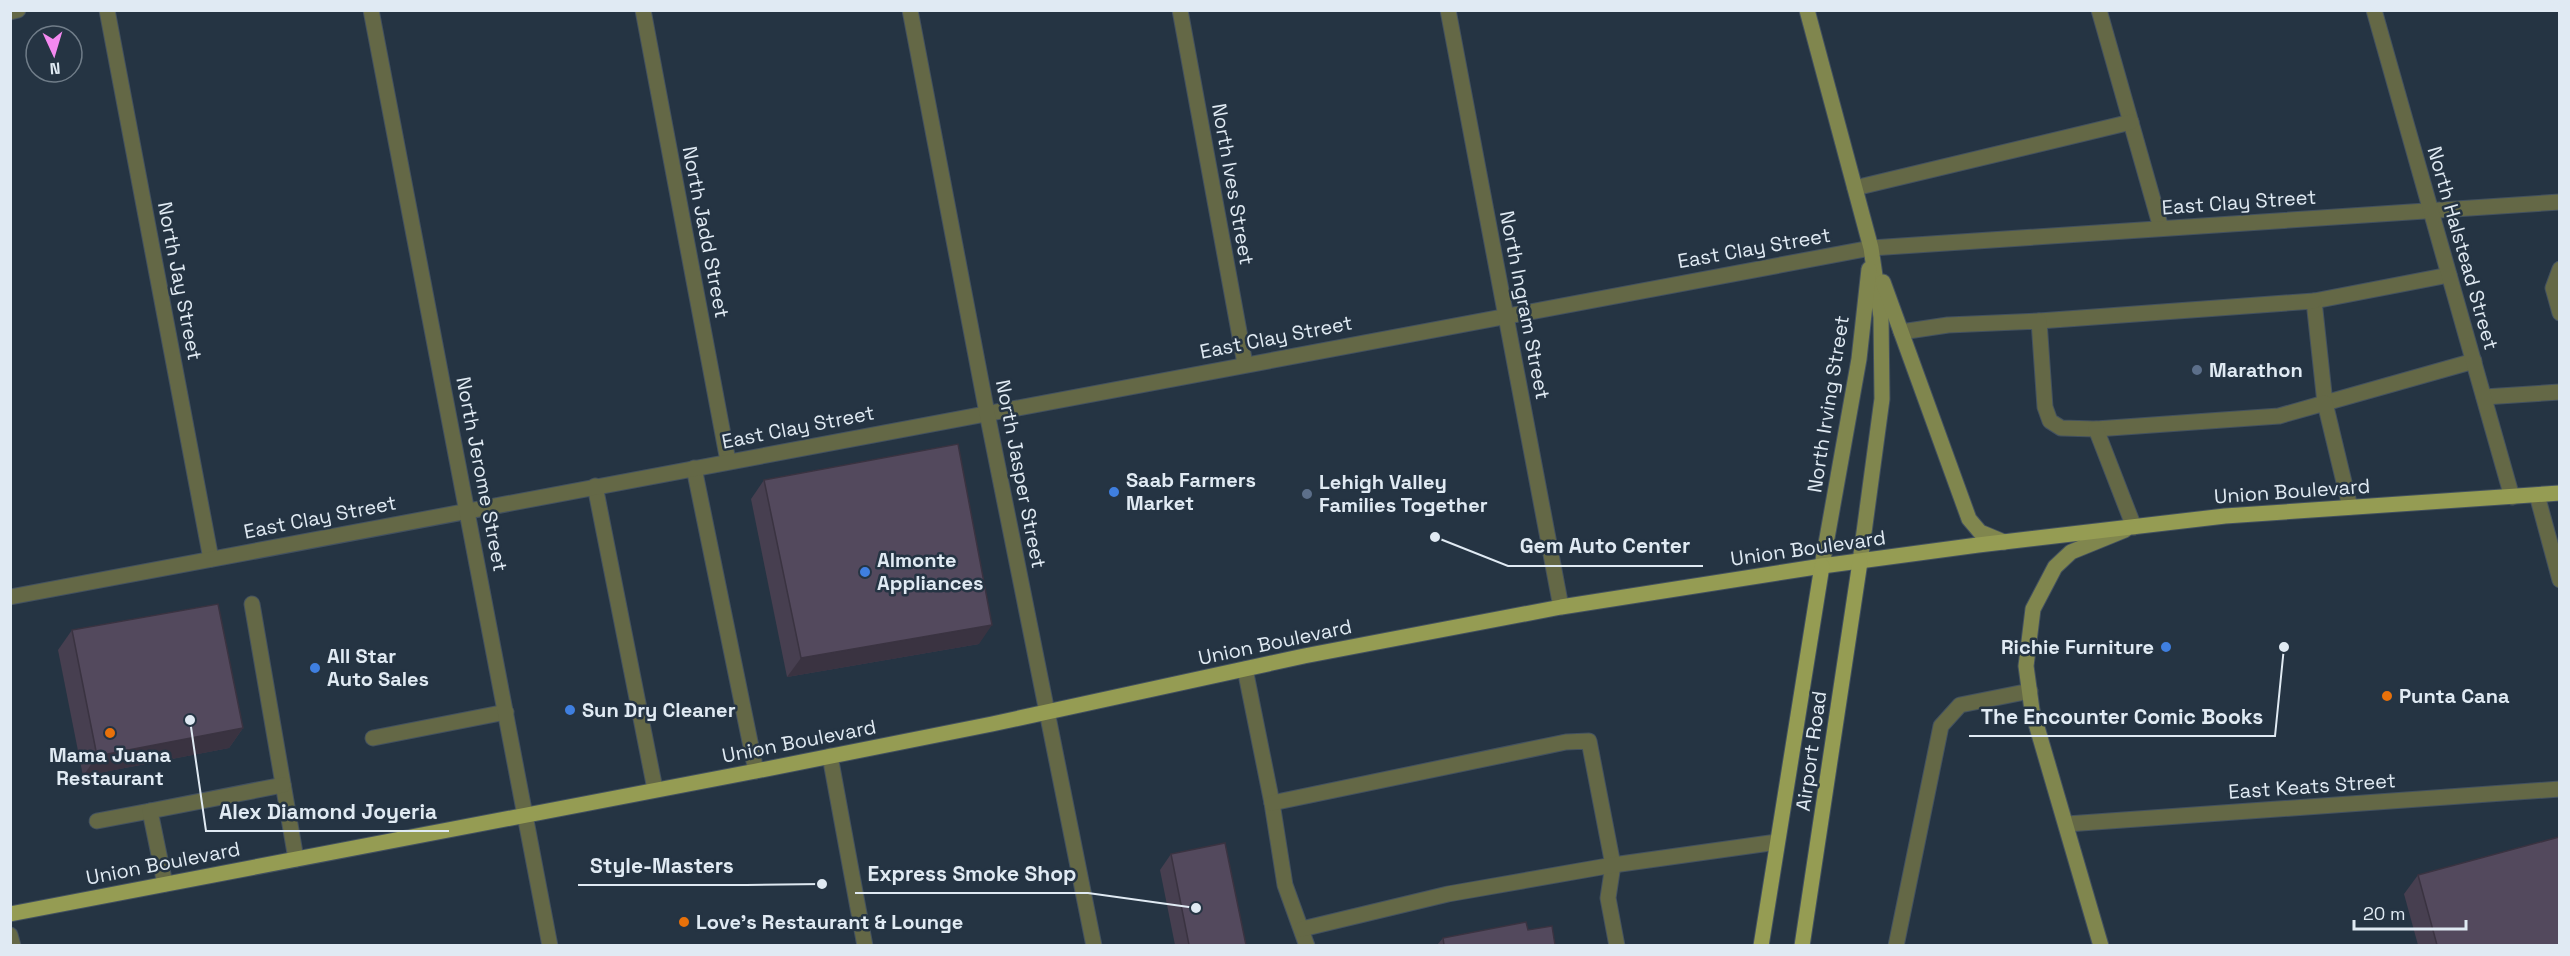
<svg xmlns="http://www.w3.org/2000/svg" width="2570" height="956" viewBox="0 0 2570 956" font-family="'Space Grotesk',sans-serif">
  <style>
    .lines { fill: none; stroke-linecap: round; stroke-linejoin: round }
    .lane-casing { stroke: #43515f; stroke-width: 17 }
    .street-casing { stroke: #43515f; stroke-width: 17 }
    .secondary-casing { stroke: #43515f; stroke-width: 17 }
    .primary-casing { stroke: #43515f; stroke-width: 17 }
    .lane { stroke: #646846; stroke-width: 15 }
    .street { stroke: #646846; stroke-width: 15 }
    .secondary { stroke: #80864e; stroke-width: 15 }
    .primary { stroke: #959c53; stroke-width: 15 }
    .wall { fill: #473f50 }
    .shaded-wall { fill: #3a3341 }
    .building { fill: #53495d; stroke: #3a3341; stroke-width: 1.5 }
    .service-dot { fill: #5c6f8a; stroke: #253443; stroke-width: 2 }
    .shop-dot { fill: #3f7fe0; stroke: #253443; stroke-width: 2 }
    .food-dot { fill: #e8710a; stroke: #253443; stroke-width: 2 }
    .labels { text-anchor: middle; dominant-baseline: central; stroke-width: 5; stroke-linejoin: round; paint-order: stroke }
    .street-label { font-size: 20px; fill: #e0eaf3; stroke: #253443 }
    .poi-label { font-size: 20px; font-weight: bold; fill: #e0eaf3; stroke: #253443; text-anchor: start }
    .leader { fill: none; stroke: #e0eaf3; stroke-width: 2 }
    .callout-dot { fill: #e0eaf3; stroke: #253443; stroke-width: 2 }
    .callout-label { font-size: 21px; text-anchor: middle; font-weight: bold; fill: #e0eaf3; stroke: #253443; stroke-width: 5; stroke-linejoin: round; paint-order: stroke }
  </style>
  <rect width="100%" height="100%" fill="#253443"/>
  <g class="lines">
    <g class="lane-casing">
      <g id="lane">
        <polyline points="107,10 211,559"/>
        <polyline points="643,10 728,461"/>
        <polyline points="1180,10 1245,364"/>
        <polyline points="2099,10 2161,228"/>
        <polyline points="10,12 18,10"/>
        <polyline points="1855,188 2131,122"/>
        <polyline points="2560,269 2553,288 2560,313"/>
        <polyline points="2449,275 2314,301 2325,403 2474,361"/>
        <polyline points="2039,321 2314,301"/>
        <polyline points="1901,332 1948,325 2039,321 2045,407 2050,421 2061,428 2096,429 2279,416 2325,403 2350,507"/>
        <polyline points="2484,397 2560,392"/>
        <polyline points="2096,429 2134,527"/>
        <polyline points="694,468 756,771"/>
        <polyline points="595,486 655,789"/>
        <polyline points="10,597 1871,248 2560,202"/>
        <polyline points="252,604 296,859"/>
        <polyline points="1245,669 1272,803 1285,885 1307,946"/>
        <polyline points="373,738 506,712"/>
        <polyline points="830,756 865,946"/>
        <polyline points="1272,803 1566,742 1589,741 1613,865 1608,898 1617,946"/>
        <polyline points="97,821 150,811"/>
        <polyline points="165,884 150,811 283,785"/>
        <polyline points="1302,929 1448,894 1613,865 1777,842"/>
        <polyline points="1896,946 1941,726 1960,705 2030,691"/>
      </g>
    </g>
    <g class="street-casing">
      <g id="street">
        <polyline points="371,10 550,946"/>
        <polyline points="910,10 987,413 1094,946"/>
        <polyline points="1448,10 1561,607"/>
        <polyline points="2374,10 2512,497"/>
        <polyline points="2537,495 2560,580"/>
        <polyline points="2067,824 2560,789"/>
        <polyline points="10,935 13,946"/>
      </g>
    </g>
    <g class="secondary-casing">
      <g id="secondary">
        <polyline points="1807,10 1871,248 1881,317 1882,399 1860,562"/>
        <polyline points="1883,282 1969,519 1980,532 2004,542"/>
        <polyline points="1822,566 1859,359 1869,269"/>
        <polyline points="2101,946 2032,710 2026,666 2033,609 2055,567 2071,552 2125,530"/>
      </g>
    </g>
    <g class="primary-casing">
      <g id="primary">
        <polyline points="10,914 756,771 992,724 1304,656 1561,607 1822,566 1978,545 2225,516 2560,493"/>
        <polyline points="1761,946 1822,566"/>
        <polyline points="1802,946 1860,562"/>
      </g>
    </g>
    <use href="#lane" class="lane"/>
    <use href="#street" class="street"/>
    <use href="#secondary" class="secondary"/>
    <use href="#primary" class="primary"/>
  </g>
  <g class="wall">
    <polygon points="764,480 979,644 787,677 751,499"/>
    <polygon points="72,630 243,728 229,748 83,776 58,650"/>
    <polygon points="1171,854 1246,945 1175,945 1160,870"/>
    <polygon points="2418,875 2559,945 2418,945 2404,894"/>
    <polygon points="1528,930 1555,945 1437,945 1443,938"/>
  </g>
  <g class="shaded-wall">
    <polygon points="992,625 979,644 787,677 801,658"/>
    <polygon points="243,728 229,748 83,776 97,756"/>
  </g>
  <g class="building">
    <polygon points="958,444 992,625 801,658 764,480"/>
    <polygon points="218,604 243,728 97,756 72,630"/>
    <polygon points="2559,837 2559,945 2437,945 2418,875"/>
    <polygon points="1225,843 1246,945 1189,945 1171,854"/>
    <polygon points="1526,922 1528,930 1552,926 1555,945 1444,945 1443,938"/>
  </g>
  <g class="service-dot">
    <circle cx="2197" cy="370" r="6"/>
    <circle cx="1307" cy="494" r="6"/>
  </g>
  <g class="shop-dot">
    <circle cx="1114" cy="492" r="6"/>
    <circle cx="865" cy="572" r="6"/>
    <circle cx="2166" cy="647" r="6"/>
    <circle cx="315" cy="668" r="6"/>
    <circle cx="570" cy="710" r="6"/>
  </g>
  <g class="food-dot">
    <circle cx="2387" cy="696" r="6"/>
    <circle cx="110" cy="733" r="6"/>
    <circle cx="684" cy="922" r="6"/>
  </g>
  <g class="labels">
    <g class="street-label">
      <text transform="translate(1233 184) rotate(80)">North Ives Street</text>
      <text transform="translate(2239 202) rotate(-4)">East Clay Street</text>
      <text transform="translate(706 232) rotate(79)">North Jadd Street</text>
      <text transform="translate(1754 248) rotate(-10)">East Clay Street</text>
      <text transform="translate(2463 248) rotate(74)">North Halstead Street</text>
      <text transform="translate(180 281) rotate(79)">North Jay Street</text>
      <text transform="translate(1525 305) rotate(79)">North Ingram Street</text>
      <text transform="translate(1276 337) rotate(-11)">East Clay Street</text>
      <text transform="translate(1828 404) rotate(-81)">North Irving Street</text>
      <text transform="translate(798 427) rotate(-11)">East Clay Street</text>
      <text transform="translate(482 474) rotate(79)">North Jerome Street</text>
      <text transform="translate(1021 474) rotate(79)">North Jasper Street</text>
      <text transform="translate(2292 491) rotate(-4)">Union Boulevard</text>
      <text transform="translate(320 517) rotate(-11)">East Clay Street</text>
      <text transform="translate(1808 548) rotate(-8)">Union Boulevard</text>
      <text transform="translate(1275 642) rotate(-12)">Union Boulevard</text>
      <text transform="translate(799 741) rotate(-11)">Union Boulevard</text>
      <text transform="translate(1811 751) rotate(-82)">Airport Road</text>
      <text transform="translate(2312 786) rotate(-4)">East Keats Street</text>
      <text transform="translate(163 863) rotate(-11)">Union Boulevard</text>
    </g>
    <g class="poi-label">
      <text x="2209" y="370">Marathon</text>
      <text x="1126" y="480">Saab Farmers<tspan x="1126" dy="23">Market</tspan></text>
      <text x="1319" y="482">Lehigh Valley<tspan x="1319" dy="23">Families Together</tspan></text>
      <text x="877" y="560">Almonte<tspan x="877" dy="23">Appliances</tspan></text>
      <text x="2154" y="647" text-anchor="end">Richie Furniture</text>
      <text x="327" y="656">All Star<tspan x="327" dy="23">Auto Sales</tspan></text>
      <text x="2399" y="696">Punta Cana</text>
      <text x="582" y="710">Sun Dry Cleaner</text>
      <text x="110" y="755" text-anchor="middle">Mama Juana<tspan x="110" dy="23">Restaurant</tspan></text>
      <text x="696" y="922">Love’s Restaurant &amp; Lounge</text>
    </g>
  </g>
  <path class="leader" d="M1435 537L1508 566H1703M2284 647L2275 736H1969M190 720L206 831H449M822 884L746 885H578M1196 908L1088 893H855"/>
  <g class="callout-dot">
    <circle cx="1435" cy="537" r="6"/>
    <circle cx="2284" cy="647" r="6"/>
    <circle cx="190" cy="720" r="6"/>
    <circle cx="822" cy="884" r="6"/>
    <circle cx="1196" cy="908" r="6"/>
  </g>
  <g class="callout-label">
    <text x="1605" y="553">Gem Auto Center</text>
    <text x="2122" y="724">The Encounter Comic Books</text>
    <text x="328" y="819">Alex Diamond Joyeria</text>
    <text x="662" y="873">Style-Masters</text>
    <text x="972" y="881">Express Smoke Shop</text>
  </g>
  <rect width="2570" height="956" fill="none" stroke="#e0eaf3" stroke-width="24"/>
  <g transform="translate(54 54) rotate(176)"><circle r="28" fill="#253443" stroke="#707d89" stroke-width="1.5"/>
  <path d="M0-4.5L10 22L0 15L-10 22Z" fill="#f489f0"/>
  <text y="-9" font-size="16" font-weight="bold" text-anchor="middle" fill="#e0eaf3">N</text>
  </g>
  <path d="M2354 920v9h112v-9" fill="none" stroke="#e0eaf3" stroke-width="3"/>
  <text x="2363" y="920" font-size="18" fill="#e0eaf3" stroke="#253443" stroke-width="4.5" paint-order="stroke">20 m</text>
</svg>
